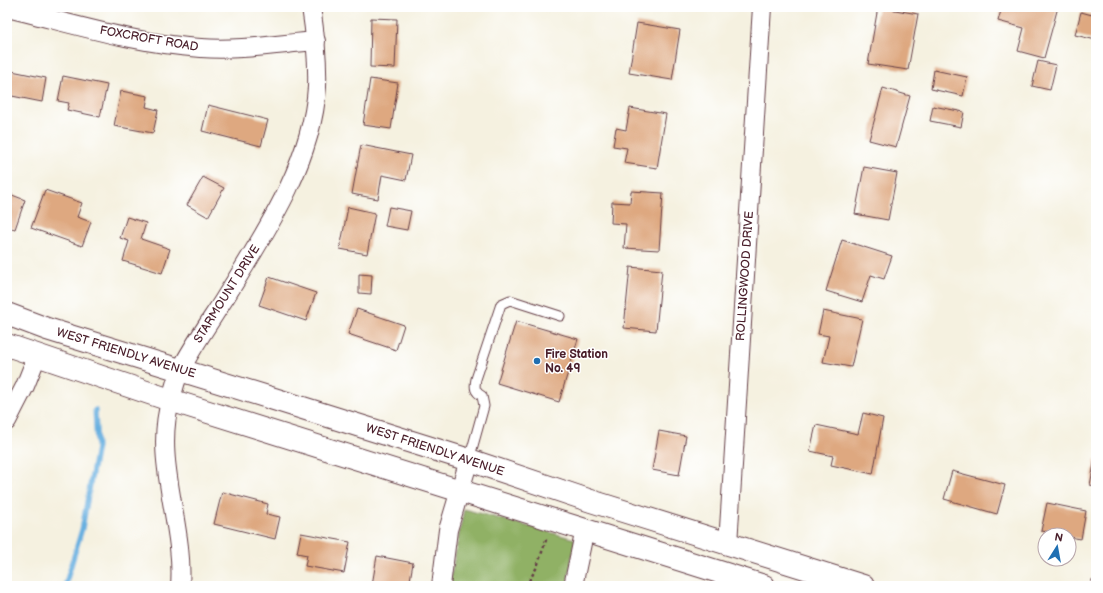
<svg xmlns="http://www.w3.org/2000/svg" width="1103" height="593" viewBox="0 0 1103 593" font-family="'Balsamiq Sans',sans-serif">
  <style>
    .forest { fill: #90b165; stroke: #6d6848 }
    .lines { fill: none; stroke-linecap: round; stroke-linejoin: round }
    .stream { stroke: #69b0e0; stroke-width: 5 }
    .building { fill: #dea880 }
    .lane-casing { stroke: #643e46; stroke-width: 11 }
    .street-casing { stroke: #643e46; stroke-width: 20 }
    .secondary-casing { stroke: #643e46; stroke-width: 24 }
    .path { stroke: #643e46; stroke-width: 2.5; stroke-dasharray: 3 3; stroke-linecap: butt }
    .lane { stroke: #fff; stroke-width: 9 }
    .street { stroke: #fff; stroke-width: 18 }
    .secondary { stroke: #fff; stroke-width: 22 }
    .poi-dot { fill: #1f6fb2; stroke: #fff; stroke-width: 1.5 }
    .labels { text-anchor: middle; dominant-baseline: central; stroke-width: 3; stroke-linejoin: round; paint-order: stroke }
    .street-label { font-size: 12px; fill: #4a1f2b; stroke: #fff }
    .poi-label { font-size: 12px; font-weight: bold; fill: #4a1f2b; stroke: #fff; text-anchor: start }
  </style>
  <rect width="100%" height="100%" fill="#fff"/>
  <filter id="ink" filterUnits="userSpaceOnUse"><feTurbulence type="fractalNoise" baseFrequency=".025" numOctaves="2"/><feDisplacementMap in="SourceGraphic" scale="8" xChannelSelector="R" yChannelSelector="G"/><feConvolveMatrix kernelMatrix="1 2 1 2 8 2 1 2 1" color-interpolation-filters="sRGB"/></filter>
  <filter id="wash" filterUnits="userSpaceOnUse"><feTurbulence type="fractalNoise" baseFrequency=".012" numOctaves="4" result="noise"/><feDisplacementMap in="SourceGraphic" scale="16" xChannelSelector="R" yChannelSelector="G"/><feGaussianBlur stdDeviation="0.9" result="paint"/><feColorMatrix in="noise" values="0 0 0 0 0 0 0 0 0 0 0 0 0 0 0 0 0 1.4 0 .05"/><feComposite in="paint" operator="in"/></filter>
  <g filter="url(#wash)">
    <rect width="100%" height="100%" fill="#f5f1e0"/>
    <polygon class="forest" points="464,509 575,539 567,586 449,586"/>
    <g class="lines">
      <polyline class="stream" points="65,586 82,529 97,447 95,410"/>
    </g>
    <g id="blocks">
      <g class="building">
        <polygon points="878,7 918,14 908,70 868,64"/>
        <polygon points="1002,7 1058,7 1044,58 1018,51 1024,28 998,21"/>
        <polygon points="1094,7 1096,8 1096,40 1075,35 1081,12 1092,15"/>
        <polygon points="371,18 397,19 395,68 370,67"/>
        <polygon points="637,23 680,30 672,80 629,73"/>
        <polygon points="1038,61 1056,65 1050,90 1032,86"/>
        <polygon points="7,70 46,78 42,102 7,95"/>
        <polygon points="934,70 967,77 963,96 931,89"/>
        <polygon points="63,76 107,85 100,117 67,110 69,103 58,101"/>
        <polygon points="370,79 398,83 391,129 363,125"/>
        <polygon points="883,88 910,96 896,147 869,140"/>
        <polygon points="121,91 148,96 146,107 158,110 153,133 114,126"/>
        <polygon points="208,105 268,120 261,146 202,131"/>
        <polygon points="933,106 964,112 961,127 930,121"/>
        <polygon points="630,108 666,114 657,168 624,163 627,148 613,146 616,128 626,130"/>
        <polygon points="361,145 411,155 406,180 382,175 378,199 352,194"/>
        <polygon points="864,167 897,173 888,220 855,214"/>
        <polygon points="203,177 224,188 208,217 187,205"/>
        <polygon points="45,190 82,203 77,217 91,222 82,246 31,228"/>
        <polygon points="631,191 663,193 659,250 624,248 626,224 611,223 612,202 630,203"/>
        <polygon points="7,193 25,200 15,229 7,227"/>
        <polygon points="348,207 375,213 367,254 340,249"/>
        <polygon points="389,207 411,211 407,230 385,226"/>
        <polygon points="127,217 146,223 141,239 170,249 162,273 123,261 129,241 120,238"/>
        <polygon points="842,240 892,256 884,279 871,275 862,302 826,291"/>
        <polygon points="630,267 662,270 656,331 624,328"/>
        <polygon points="359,274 372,275 371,294 359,293"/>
        <polygon points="269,277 316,293 306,321 259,305"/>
        <polygon points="357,309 404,325 396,350 348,334"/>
        <polygon points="823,311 862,319 851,367 823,362 829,336 818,334"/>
        <polygon points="516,321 578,339 559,402 497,383"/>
        <polygon points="863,413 883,418 873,474 831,465 833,456 810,451 816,425 858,434"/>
        <polygon points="659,431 686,436 679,475 652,470"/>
        <polygon points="1095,459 1096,459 1096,486 1090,485"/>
        <polygon points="952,471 1005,485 997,514 944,499"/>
        <polygon points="222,492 268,504 266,514 280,517 275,539 214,524"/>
        <polygon points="1047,503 1086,511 1081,539 1069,537 1069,535 1041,531"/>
        <polygon points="301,533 350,542 344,573 305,566 307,555 297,553"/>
        <polygon points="377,556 413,563 409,586 372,585"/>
      </g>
    </g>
  </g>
  <g filter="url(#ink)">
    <use href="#blocks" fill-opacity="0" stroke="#643e46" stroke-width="1"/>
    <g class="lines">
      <g class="lane-casing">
        <g id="lane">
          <path d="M 469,460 L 484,406 L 482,396 C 475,392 474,388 476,379 L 501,304 L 510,300 L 560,316"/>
          <polyline points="1095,586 1096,583"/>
        </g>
      </g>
      <g class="street-casing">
        <g id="street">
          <path d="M 7,8 C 70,23 136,44 201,48 C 239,51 278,44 316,41"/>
          <polyline points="7,421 25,386 37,356"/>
          <polyline points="728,544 762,7"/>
          <path d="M 180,586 C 185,524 152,460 171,399 C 174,389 176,378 181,369 C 193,346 209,323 223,301 C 263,236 312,165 317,87 C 318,60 315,33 311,7"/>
          <polyline points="441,586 448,530 469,460"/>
          <polyline points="573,586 585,529"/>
        </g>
      </g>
      <g class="secondary-casing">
        <g id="secondary">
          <polyline points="7,314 47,329 274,399 469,460 591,501 863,586"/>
          <polyline points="7,345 170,400 764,586"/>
        </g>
      </g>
      <polyline class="path" points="526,586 537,567 547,537"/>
      <use href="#lane" class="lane"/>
      <use href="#street" class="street"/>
      <use href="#secondary" class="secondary"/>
    </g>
  </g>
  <circle class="poi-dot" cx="537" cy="361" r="4"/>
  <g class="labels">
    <g class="street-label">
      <text transform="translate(149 39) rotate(10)">FOXCROFT ROAD</text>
      <text transform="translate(745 276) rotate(-86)">ROLLINGWOOD DRIVE</text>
      <text transform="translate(227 294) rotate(-58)">STARMOUNT DRIVE</text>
      <text transform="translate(126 353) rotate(17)">WEST FRIENDLY AVENUE</text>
      <text transform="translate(435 450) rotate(18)">WEST FRIENDLY AVENUE</text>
    </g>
    <g class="poi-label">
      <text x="545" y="354">Fire Station<tspan x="545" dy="14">No. 49</tspan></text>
    </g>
  </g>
  <rect width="1103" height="593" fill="none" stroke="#fff" stroke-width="24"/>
  <g transform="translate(1057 547) rotate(11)"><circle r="19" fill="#ffffff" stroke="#b7a5aa"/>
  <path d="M0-3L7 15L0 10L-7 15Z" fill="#1f6fb2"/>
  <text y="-6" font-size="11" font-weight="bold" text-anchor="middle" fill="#4a1f2b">N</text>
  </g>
</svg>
